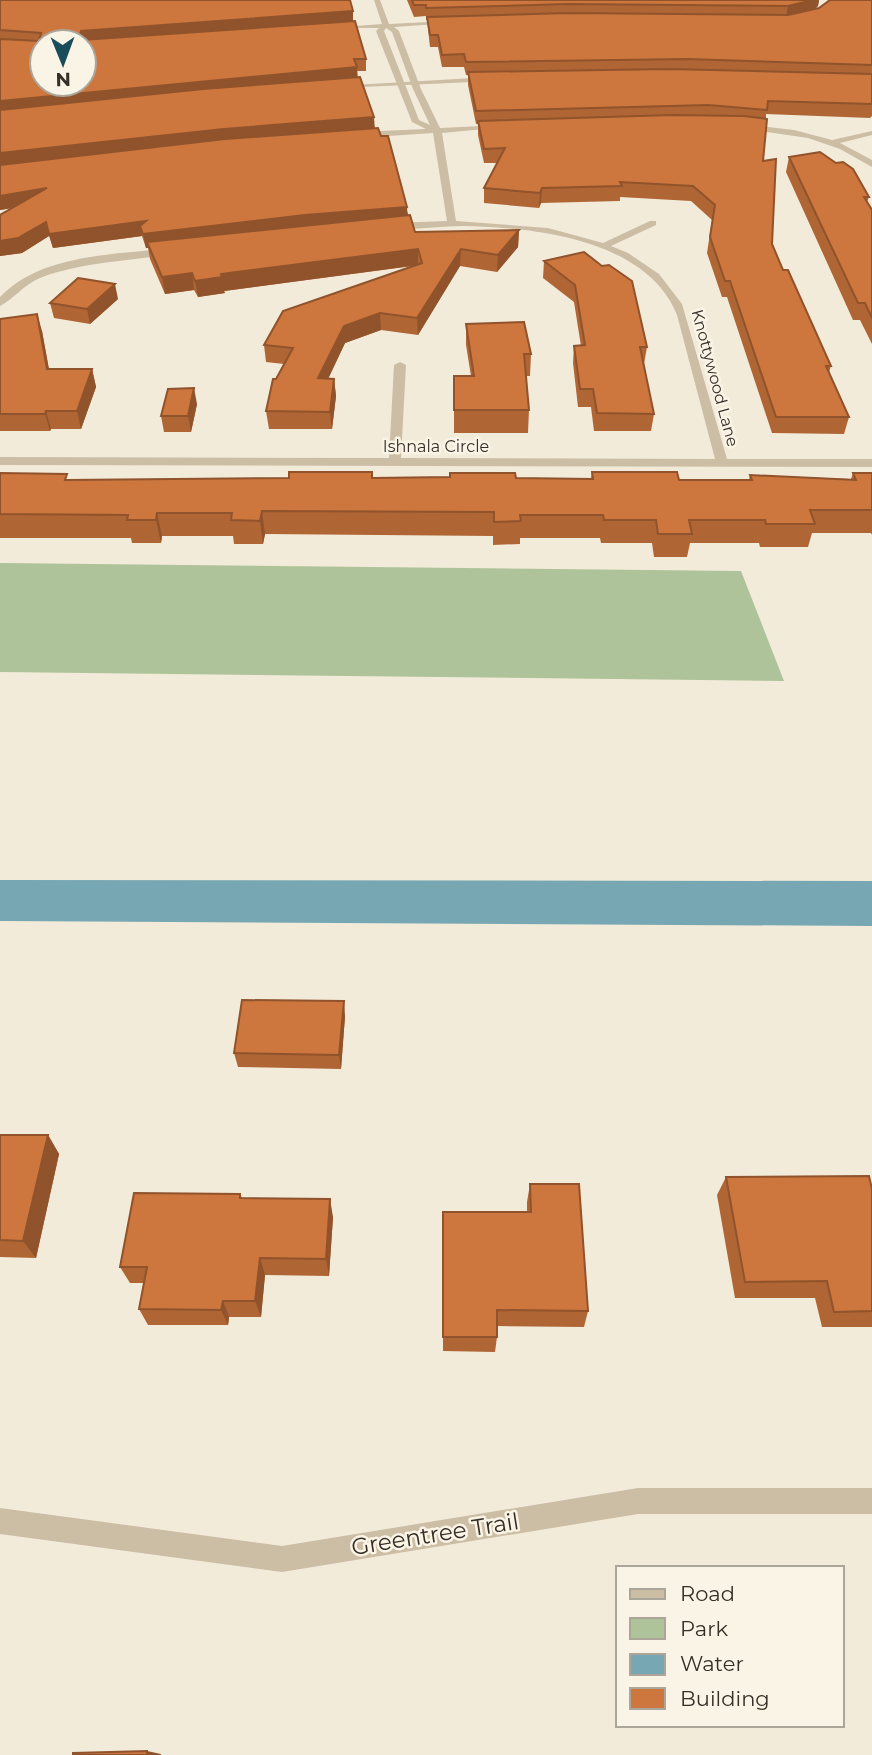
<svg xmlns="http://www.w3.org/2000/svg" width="872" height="1755" viewBox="0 0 872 1755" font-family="Montserrat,sans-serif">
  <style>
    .green { fill: #aec399 }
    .water { fill: #77a7b2 }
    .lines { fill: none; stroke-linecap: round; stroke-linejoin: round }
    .minor { fill: #ccbda5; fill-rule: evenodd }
    .tertiary { fill: #ccbda5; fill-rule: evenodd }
    .wall { fill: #b06535 }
    .shaded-wall { fill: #90532b }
    .building { fill: #cd763e; stroke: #90532b; stroke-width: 2; fill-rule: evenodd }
    .labels { text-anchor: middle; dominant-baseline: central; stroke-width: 5; stroke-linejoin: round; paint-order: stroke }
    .far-street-label { font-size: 16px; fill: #372e27; stroke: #faf4e6 }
    .near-street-label { font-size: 23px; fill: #372e27; stroke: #faf4e6 }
  </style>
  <rect width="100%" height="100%" fill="#f3ebda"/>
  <polygon class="green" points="0,563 741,571 784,681 0,672"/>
  <polygon class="water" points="0,880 872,881 872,926 0,921"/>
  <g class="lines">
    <g class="minor">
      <path d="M 374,0 L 380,0 L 389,24 L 449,21 L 452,23 L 394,27 L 399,31 L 421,89 L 440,128 L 502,125 L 506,127 L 442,133 L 456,221 L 548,228 L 603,243 L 650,221 L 656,221 L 656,225 L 611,246 L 628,253 L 659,274 L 682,304 L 727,459 L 872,459 L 872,467 L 0,465 L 0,457 L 389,458 L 394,365 L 400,362 L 406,365 L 401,458 L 715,459 L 677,315 C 647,239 533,227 462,226 C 438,226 411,231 388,228 L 386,226 L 391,223 L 447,221 L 433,133 L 358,138 L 354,135 L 358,132 L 426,129 L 412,122 L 376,31 L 379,28 L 330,28 L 382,24 ZM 386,28 L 392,32 L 413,89 L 430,125 L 419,120 L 384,31 Z"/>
      <polygon points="743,124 794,130 832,140 872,131 872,135 840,143 872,160 872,167 840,149 808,138 740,128"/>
      <path d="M 172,248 L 177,251 L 175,253 C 130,262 84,261 40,278 C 23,285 13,300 0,306 L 0,297 C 42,253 116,255 172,248 Z"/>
      <polygon points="638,1488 872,1488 872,1514 638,1514 282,1572 0,1534 0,1508 282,1546"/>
    </g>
    <polygon class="tertiary" points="491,77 494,81 340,88 336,86"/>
  </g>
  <g class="wall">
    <polygon points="0,0 353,11 353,21 366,59 366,71 357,71 357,77 375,128 415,232 519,230 518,247 497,272 460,266 418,335 381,330 345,343 328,379 334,379 336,396 332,429 269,429 266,411 276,379 284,364 266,362 264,345 413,266 224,291 225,293 198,297 194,290 165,294 150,259 148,248 146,248 142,236 53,248 49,236 22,253 0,256 0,215 12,208 0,210"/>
    <polygon points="407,0 819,0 818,6 814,9 819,8 828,1 828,0 872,0 872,116 870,118 766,114 766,119 763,161 772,244 783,270 831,366 829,372 849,417 844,434 772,433 727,297 722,297 707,253 712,220 691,201 620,197 620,201 541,203 539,208 484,203 484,188 497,163 484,163 478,135 478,124 476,124 468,85 468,75 466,75 464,67 442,67 438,47 430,47 427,20 426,20 426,16 414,17"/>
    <polygon points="789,157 836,163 869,197 867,202 872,210 872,344 860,320 853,320 786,172"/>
    <polygon points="584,252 647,347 644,364 654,414 651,431 594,431 591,407 578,407 573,363 574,346 581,346 574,302 543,278 544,261"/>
    <polygon points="118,299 90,324 54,318 50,303"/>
    <polygon points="0,319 42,331 49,369 92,369 96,387 81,429 51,429 50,431 0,431"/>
    <polygon points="466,324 531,354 530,376 526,376 529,410 528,433 454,433 454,376 471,376 466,345"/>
    <polygon points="197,404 191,432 164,432 161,416"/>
    <polygon points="592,472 679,480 749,480 750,475 851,479 853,473 872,473 872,535 871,533 812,533 808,547 760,547 759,543 690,543 687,557 654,557 652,543 601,543 600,538 520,538 520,544 493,545 493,536 265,534 263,544 234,544 233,536 162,536 161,543 132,543 131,538 0,538 0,473 69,480 373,478 591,479"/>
    <polygon points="345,1016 341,1069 238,1067 234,1053"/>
    <polygon points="0,1135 48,1135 59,1154 36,1258 0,1257"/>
    <polygon points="726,1177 872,1189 872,1327 822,1327 815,1298 735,1298 717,1195"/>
    <polygon points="530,1184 588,1311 584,1327 497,1326 497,1337 495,1352 443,1351 443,1212 527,1212 527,1202"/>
    <polygon points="240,1194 242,1198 333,1217 329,1276 265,1275 261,1317 229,1317 228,1325 148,1325 139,1309 144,1283 130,1283 120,1267"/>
  </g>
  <g class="shaded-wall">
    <polygon points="813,0 819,0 818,6 810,13 786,17 788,6"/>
    <polygon points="353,11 353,23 84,43 79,38 81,31"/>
    <polygon points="357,67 358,80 0,114 0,101"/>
    <polygon points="374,117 375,131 0,167 0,153 224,129"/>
    <polygon points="47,188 51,202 0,210 0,196"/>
    <polygon points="542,188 541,203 539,208 540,193"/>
    <polygon points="407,207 408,221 147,242 148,248 146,248 143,234 140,226 142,236 53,248 49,234 146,221 305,215"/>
    <polygon points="46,222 49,236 22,253 0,256 0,241"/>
    <polygon points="519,230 518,247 497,272 498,255"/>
    <polygon points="418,249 418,265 224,291 225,293 198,297 195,281 221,274"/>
    <polygon points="461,249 460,266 418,335 417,318"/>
    <polygon points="192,273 194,290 165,294 162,277"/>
    <polygon points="115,284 118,299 90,324 87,309"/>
    <polygon points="380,313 381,330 345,343 320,396 318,378 344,326"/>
    <polygon points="37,314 42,331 52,387 47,369"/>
    <polygon points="92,369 96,387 81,429 77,411"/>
    <polygon points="334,379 336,396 332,429 330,412"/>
    <polygon points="194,388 197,404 191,432 188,416"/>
    <polygon points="46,411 51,429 50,431 45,414"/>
    <polygon points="262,511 265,534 263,544 260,521"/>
    <polygon points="157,513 162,536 161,543 156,520"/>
    <polygon points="344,1001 345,1016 341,1069 339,1055"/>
    <polygon points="48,1135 59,1154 36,1258 23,1241"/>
    <polygon points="330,1199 333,1217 329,1276 326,1259"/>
    <polygon points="260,1258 265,1275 261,1317 255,1301"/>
    <polygon points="223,1301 229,1317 228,1325 221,1310"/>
    <polygon points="147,1751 161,1754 161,1755 147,1755"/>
  </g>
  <g class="building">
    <path d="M 0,0 L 350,0 L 353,11 L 81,31 L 79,38 L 82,40 L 355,21 L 366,59 L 354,59 L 357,67 L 0,101 L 0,39 L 39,41 L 41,33 L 0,30 ZM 42,42 L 84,42 L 84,84 L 42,84 Z"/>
    <polygon points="412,0 813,0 788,6 568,4 426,8 426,5 414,5"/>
    <polygon points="830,0 872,0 872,65 687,59 466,62 464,54 442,55 438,35 430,35 427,17 568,13 788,15 819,8"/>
    <polygon points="669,69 872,74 872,104 768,101 767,110 708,105 476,111 468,72"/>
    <polygon points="360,77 374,117 224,129 0,153 0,110 203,89"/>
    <polygon points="672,115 744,116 767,119 763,161 776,159 772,244 783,270 788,270 831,366 826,366 849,417 776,417 730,281 725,281 710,237 715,205 693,186 620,182 622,186 542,188 540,193 484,188 505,148 484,149 478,121"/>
    <polygon points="378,128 381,136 388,136 407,207 305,215 143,234 140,226 146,221 49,234 46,222 18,238 0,241 0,215 47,188 0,196 0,165 225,139"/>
    <polygon points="820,152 836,163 843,162 853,169 869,197 864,197 872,210 872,318 865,303 858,303 789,157"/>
    <polygon points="410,215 415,232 519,230 498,255 461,249 417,318 380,313 344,326 318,378 334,379 330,412 266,411 273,379 276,379 293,348 264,345 283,311 422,263 418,249 221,274 222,277 195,281 192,273 162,277 147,242"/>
    <polygon points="584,252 602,266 609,265 632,281 647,347 640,347 654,414 597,413 593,389 580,389 574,346 585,345 575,285 544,261"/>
    <polygon points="78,278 115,284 87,309 50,303"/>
    <polygon points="37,314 47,369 92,369 77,411 46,411 45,414 0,414 0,319"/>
    <polygon points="524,322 531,354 524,354 529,410 454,410 454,376 474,376 466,324"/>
    <polygon points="194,388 188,416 161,416 168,389"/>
    <polygon points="289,472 372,472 372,478 450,477 450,473 515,473 516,478 593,479 592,472 677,472 679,480 752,480 750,475 856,480 853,473 872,473 872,510 810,510 815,524 766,524 765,520 689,520 692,534 658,534 656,520 604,520 603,515 520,515 521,521 494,522 494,512 262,511 260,521 231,520 232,513 157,513 156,520 127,520 128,515 0,514 0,473 67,474 65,480 289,478"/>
    <polygon points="242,1000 344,1001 339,1055 234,1053"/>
    <polygon points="0,1135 48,1135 23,1241 0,1240"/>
    <polygon points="869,1176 872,1189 872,1311 834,1312 827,1281 745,1282 726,1177"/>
    <polygon points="530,1184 579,1184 588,1311 497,1310 497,1337 443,1337 443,1212 531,1212"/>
    <polygon points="134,1193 240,1194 240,1198 330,1199 326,1259 260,1258 255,1301 223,1301 221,1310 139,1309 147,1267 120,1267"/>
    <polygon points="147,1751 147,1755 73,1755 73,1753"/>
  </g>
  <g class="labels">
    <g class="far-street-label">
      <text transform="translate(715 378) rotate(75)">Knottywood Lane</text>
      <text x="436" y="446">Ishnala Circle</text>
    </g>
    <g class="near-street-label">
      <text transform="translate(435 1534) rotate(-9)">Greentree Trail</text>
    </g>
  </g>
  <rect x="616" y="1566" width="228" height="161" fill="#faf4e6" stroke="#aca59a" stroke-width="2"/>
  <rect x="630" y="1589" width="35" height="10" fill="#ccbda5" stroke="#aca59a" stroke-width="2"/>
  <text x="680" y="1601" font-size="21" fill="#372e27">Road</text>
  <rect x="630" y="1618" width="35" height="21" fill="#aec399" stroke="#aca59a" stroke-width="2"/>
  <text x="680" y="1636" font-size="21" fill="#372e27">Park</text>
  <rect x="630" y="1654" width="35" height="21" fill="#77a7b2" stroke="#aca59a" stroke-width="2"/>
  <text x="680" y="1671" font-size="21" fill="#372e27">Water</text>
  <rect x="630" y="1688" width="35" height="21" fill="#cd763e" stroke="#aca59a" stroke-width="2"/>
  <text x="680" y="1706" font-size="21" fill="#372e27">Building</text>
  <g transform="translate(63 63) rotate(179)"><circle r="33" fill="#faf4e6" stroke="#aca59a" stroke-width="2"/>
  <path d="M0-5L12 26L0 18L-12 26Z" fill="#1a4d5b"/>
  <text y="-10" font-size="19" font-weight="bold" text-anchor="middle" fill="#372e27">N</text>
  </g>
</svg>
